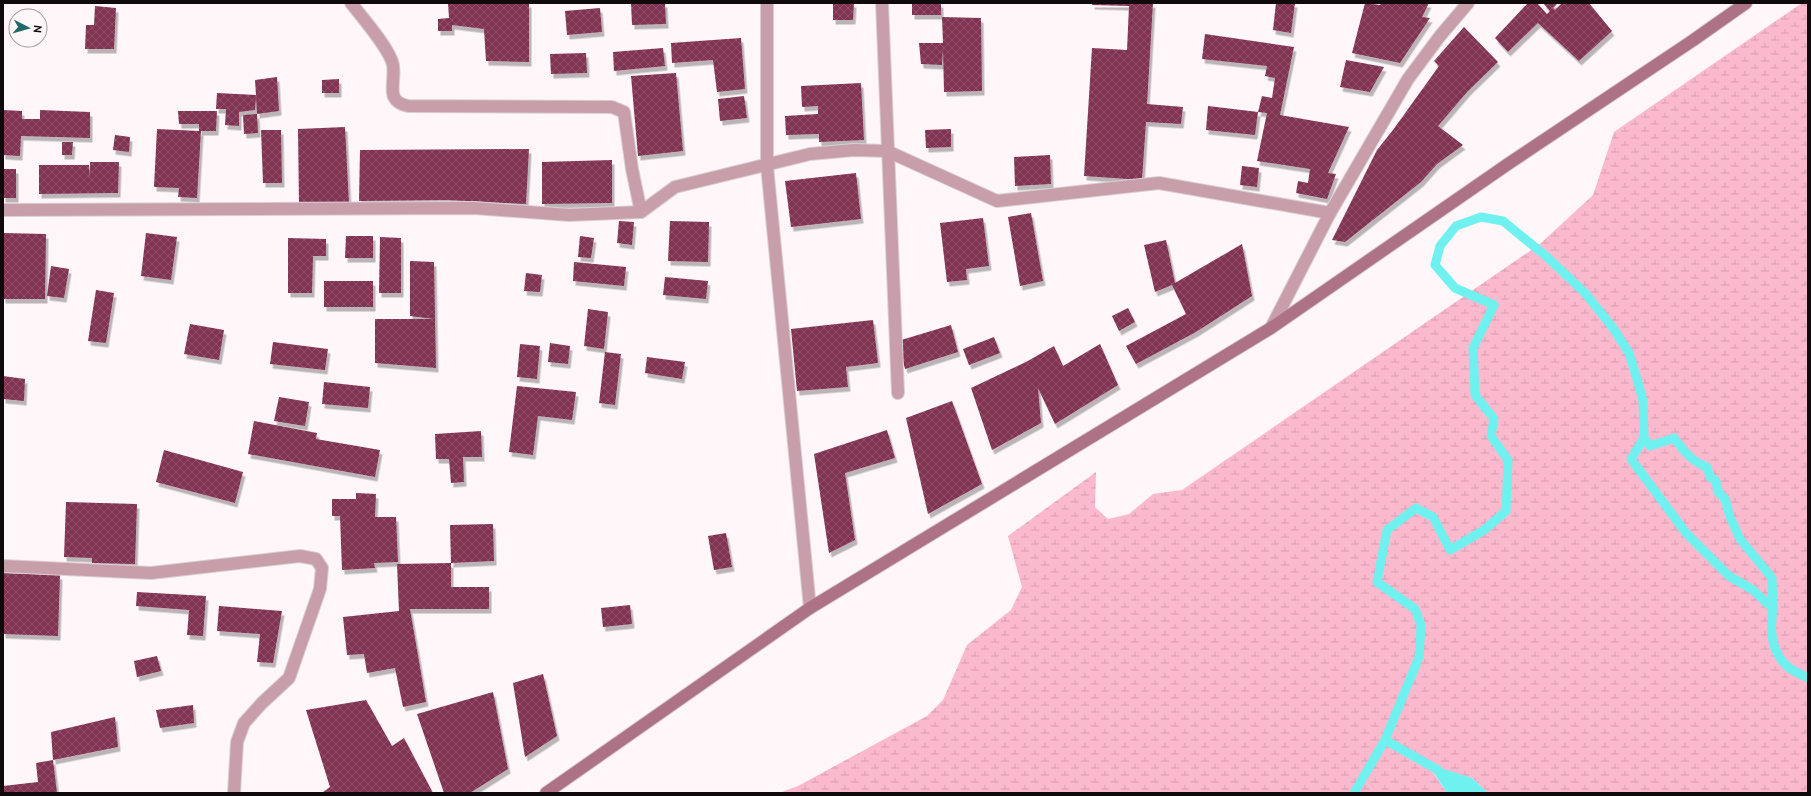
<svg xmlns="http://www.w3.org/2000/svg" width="1811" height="796" viewBox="0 0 1811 796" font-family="Cabin,sans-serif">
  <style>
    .wetland { fill: url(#wetland-marsh) }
    .water { fill: #6ef1ef }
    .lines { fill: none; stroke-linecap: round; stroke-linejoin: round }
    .stream { stroke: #6ef1ef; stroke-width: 9 }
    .building { fill: url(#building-cross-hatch); filter: url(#shadow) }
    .street-casing { stroke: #d9d0d3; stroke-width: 14 }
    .secondary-casing { stroke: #d9d0d3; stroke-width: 14 }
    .street { stroke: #c89eab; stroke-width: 12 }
    .secondary { stroke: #ad7286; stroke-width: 12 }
  </style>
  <defs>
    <pattern id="wetland-marsh" width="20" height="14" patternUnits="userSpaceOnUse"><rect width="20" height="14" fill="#fbb9ce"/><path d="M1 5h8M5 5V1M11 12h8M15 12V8" fill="none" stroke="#d69eb0"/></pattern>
    <pattern id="building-cross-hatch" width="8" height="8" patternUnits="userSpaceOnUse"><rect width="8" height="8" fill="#823252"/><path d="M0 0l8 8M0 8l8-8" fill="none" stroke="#8f536b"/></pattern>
    <filter id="shadow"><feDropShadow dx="2.5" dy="4.5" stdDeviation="0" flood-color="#0004"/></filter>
  </defs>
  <rect width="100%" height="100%" fill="#fff6f9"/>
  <polygon class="wetland" points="1802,3 1808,3 1808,793 1488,793 1472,778 1428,765 1447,793 779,793 798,786 927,716 943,700 967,645 1011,610 1022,587 1008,536 1096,472 1095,507 1108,519 1129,514 1153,494 1182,490 1540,244 1593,195 1614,132"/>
  <polygon class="water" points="1428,764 1472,778 1488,793 1447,793"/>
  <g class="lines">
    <g class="stream">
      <path d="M 1644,438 L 1650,446 L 1674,438 C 1683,450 1692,462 1707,467 L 1710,477 L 1716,481 L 1718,492 L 1725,499 L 1730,517 L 1740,539 L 1772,578 L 1773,609"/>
      <polyline points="1385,740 1438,770"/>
      <path d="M 1354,793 L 1385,740 L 1419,657 L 1421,625 L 1415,609 L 1377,582 L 1387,530 L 1416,508 L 1433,517 L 1450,550 L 1484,530 L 1506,511 L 1508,460 L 1491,436 L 1494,419 L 1475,395 L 1473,348 L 1494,305 L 1455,288 L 1435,265 L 1440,246 L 1456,226 L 1481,217 L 1503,221 L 1547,257 L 1585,293 L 1613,328 L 1629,353 L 1637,379 L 1643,401 L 1644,438 L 1631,459 L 1686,533 L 1729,576 L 1753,590 L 1773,609 C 1770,628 1771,651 1786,665 C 1791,671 1801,674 1808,678"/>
    </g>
  </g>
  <g class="building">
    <polygon points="448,3 529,3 529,62 486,61 484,29 452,25 452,31 438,31 438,19 449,18"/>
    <polygon points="631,3 665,3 666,24 632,25"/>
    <polygon points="833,3 854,3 853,20 833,20"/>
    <rect x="912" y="3" width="29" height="12"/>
    <polygon points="1092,3 1153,3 1147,104 1183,107 1181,124 1146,122 1142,180 1084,176 1092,48 1127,50 1129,6 1092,5"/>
    <polygon points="1276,3 1295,3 1291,33 1273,30"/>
    <polygon points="1365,3 1380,5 1381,3 1429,3 1422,17 1430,18 1400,63 1352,53"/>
    <polygon points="1528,3 1537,3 1547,14 1550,11 1543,3 1558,3 1553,8 1555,10 1562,3 1589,3 1612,31 1579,61 1538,23 1508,52 1495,38"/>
    <polygon points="95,6 116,8 114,49 85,49 86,25 94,25"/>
    <polygon points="600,8 602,32 567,35 565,11"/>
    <polygon points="942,17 981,18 982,91 944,92 943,49 942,65 921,64 919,43 943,43"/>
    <polygon points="1464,27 1498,62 1468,91 1438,126 1463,145 1437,164 1421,182 1345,242 1332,240 1377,150 1393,130 1439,66 1434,61"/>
    <polygon points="1205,34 1294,47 1280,115 1349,127 1328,173 1336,174 1327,199 1296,193 1298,181 1308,183 1310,169 1257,161 1267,113 1258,112 1262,96 1272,98 1275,78 1265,76 1267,66 1202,59"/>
    <polygon points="741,38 745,89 717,92 713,60 672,63 671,43"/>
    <polygon points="663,48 665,66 614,71 613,52"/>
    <polygon points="586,53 587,73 551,74 550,54"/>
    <polygon points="1346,60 1384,67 1370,92 1340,87"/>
    <polygon points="676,73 683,151 638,156 631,76"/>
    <polygon points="277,77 279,111 257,114 256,97 255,110 239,112 239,126 225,125 226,109 216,109 217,93 256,95 255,80"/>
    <polygon points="339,79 339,93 322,93 322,80"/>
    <polygon points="861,83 864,140 819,142 819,134 786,135 785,116 818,114 818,106 802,107 801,86"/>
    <polygon points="744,96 747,118 720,121 718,99"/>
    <polygon points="1208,106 1258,112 1255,135 1206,130"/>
    <polygon points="3,110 22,111 22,119 40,119 40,110 90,112 90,138 21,136 20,156 3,155"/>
    <polygon points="178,111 217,111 216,131 201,131 197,198 178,197 179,188 154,187 157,129 199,131 199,124 179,124"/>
    <polygon points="257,114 258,133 244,134 243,115"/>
    <polygon points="345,127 349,204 299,203 298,129"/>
    <polygon points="951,129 951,147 926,148 925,130"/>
    <polygon points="261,130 281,130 282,183 263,183"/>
    <polygon points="115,135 130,137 129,152 113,150"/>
    <polygon points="62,142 73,142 72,155 62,155"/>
    <polygon points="529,149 526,204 447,200 359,201 360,150"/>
    <polygon points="1050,155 1051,184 1015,186 1014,157"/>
    <polygon points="612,160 612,203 542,204 542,162"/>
    <polygon points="90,162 119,162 118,193 39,194 39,165 89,165 90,178"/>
    <polygon points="1242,166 1259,168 1257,187 1240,185"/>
    <rect x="3" y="169" width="13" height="29"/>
    <polygon points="856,173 861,219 791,227 785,181"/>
    <polygon points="1031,213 1043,281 1020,286 1008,217"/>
    <polygon points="983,218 989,266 966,269 967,280 947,282 940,223"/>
    <polygon points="619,221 634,222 632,245 617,243"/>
    <polygon points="670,221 709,222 708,262 668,261"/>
    <polygon points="3,233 46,234 45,299 3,299"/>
    <polygon points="146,233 177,237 171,280 141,276"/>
    <polygon points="346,236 373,236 373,258 345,258"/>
    <polygon points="580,236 594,238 591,258 578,257"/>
    <polygon points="380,237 401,238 401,293 379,293"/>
    <polygon points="288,238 326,239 326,256 313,256 312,293 288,293"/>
    <polygon points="1166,240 1175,283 1242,244 1252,296 1196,332 1136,364 1126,346 1186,314 1172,285 1155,292 1144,245"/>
    <polygon points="410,261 434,262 436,368 375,363 375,319 434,319 410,316"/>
    <polygon points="574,262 626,267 624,286 573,281"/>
    <polygon points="51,266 69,269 64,298 47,296"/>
    <polygon points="526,273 542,275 540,292 524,291"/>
    <polygon points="665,277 708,281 706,299 663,295"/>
    <rect x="324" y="281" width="49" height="26"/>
    <polygon points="96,290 114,293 106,343 88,341"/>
    <polygon points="1128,308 1135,322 1119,331 1112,316"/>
    <polygon points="588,309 608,312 604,349 584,346"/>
    <polygon points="873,320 878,363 846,367 848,387 797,391 791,329"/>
    <polygon points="190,324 224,330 219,360 184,354"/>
    <polygon points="951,325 958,352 905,369 898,341"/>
    <polygon points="994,337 1000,353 969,365 963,349"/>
    <polygon points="273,342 328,349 325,370 270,364"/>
    <polygon points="550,343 570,346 568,364 548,362"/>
    <polygon points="520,344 540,346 537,379 517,377"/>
    <polygon points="1100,344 1118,385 1055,424 1038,388 1041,423 992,450 971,388 1026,362 1054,346 1063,366"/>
    <polygon points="605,352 621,354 615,405 599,403"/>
    <polygon points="647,357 685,362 682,379 645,373"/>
    <polygon points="3,376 25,379 24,401 3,399"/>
    <polygon points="324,382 370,387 368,408 322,404"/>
    <polygon points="517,386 576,392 572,420 538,416 533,455 509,452"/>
    <polygon points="279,397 309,402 305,426 274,421"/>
    <polygon points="952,401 982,484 928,514 906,418"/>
    <polygon points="254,421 317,433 316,439 380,450 375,477 248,454"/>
    <polygon points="887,430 895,458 845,473 855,540 829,553 814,454"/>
    <polygon points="481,431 482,457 463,457 464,482 451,483 449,459 436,459 435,434"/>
    <polygon points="164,450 243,472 235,503 156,482"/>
    <polygon points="356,493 376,494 375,517 396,517 398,562 374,563 375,568 342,570 340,516 332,516 332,499 356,499"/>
    <polygon points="66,502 137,504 135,564 92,563 92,558 64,557"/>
    <polygon points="493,524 494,561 451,563 450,525"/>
    <polygon points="726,533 732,567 714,570 708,536"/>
    <polygon points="451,563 451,587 489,587 489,609 410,609 426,702 403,707 395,668 367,673 364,654 347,655 343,617 399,611 397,564"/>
    <polygon points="3,573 60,575 58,636 3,634"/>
    <polygon points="137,592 206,596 203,636 187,635 189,610 136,606"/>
    <polygon points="630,605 632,624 603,627 601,608"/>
    <polygon points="219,606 282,611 273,663 257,662 260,634 217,631"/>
    <polygon points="157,656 161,671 137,677 134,661"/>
    <polygon points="543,674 557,736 525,757 513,683"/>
    <polygon points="493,692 508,769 470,793 444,793 417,714"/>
    <polygon points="366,700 392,746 404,738 433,793 322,793 330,787 306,710"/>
    <polygon points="193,705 194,723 160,728 156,710"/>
    <polygon points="115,717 118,747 53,760 51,732"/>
    <polygon points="53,760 57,793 3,793 3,786 38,782 36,763"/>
  </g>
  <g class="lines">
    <g class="street-casing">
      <g id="street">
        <path d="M 351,3 C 362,17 390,49 393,65 C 396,83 384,101 408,106 L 612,107 L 624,112 L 632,169 L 641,212"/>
        <polyline points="767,3 767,166 810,608"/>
        <polyline points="882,3 898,393"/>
        <polyline points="3,210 474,208 569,215 641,212 675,187 810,154 854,150 887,151 997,201 1159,183 1330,213"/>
        <polyline points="1271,328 1330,213 1408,79 1440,36 1468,3"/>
        <polyline points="3,566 151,573 300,556 316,559 322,568 320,589 289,678 262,703 244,723 237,742 234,793"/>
      </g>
    </g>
    <g class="secondary-casing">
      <polyline id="secondary" points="546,793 810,608 1271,328 1508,164 1692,41 1746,3"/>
    </g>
    <use href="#street" class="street"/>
    <use href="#secondary" class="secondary"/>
  </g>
  <rect width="1811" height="796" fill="none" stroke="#100a0c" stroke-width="8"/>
  <g transform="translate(28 28) rotate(96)"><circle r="19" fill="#fff6f9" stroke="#9f989a"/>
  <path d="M0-3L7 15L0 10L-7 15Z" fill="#1d6a69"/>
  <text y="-6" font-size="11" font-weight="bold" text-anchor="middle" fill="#100a0c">N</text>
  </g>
</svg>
